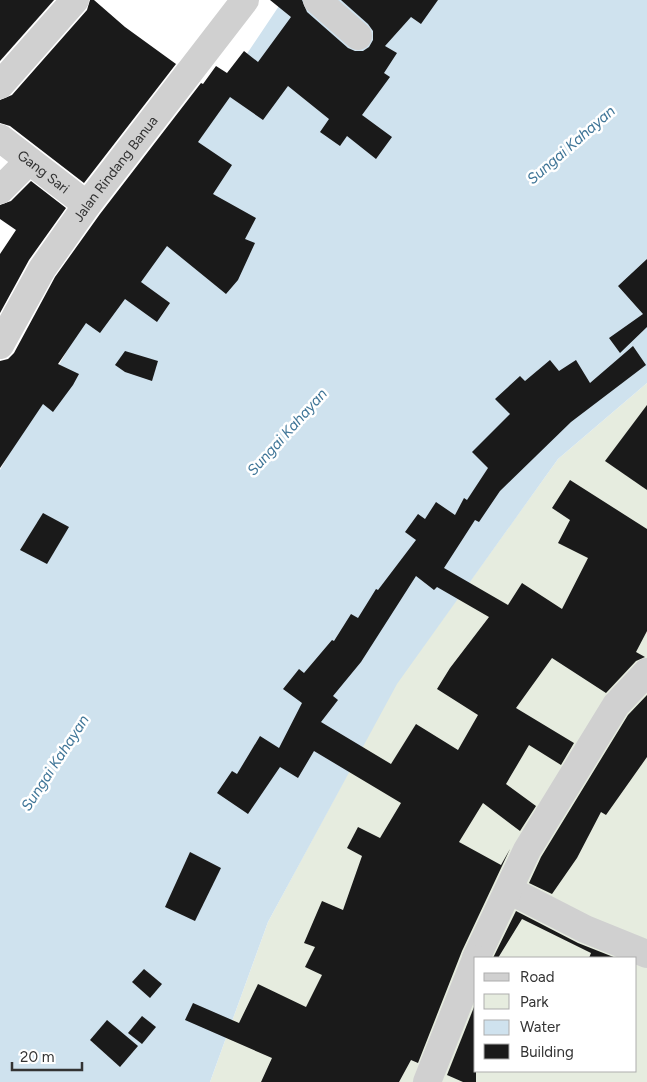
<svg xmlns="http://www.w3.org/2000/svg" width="647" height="1082" viewBox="0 0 647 1082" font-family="Figtree,sans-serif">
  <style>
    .green { fill: #e6ecdf; fill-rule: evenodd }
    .water { fill: #cfe2ee }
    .building { fill: #1a1a1a; fill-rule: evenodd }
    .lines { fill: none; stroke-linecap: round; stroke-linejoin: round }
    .street { stroke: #d0d0d0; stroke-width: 28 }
    .labels { text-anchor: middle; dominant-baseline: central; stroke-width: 5; stroke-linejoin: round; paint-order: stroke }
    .street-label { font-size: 14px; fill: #333; stroke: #fff }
    .water-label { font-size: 15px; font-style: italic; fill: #3f7597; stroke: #fff }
  </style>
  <rect width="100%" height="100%" fill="#fff"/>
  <path class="green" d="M 647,383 L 647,1082 L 210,1082 L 268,922 L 396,684 L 558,459 ZM 476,958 L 636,958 L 636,1071 L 476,1071 Z"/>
  <polygon class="water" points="283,0 647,0 647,383 558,459 397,684 268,922 210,1082 0,1082 0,470 165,176"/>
  <g class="building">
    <polygon points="0,0 54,0 0,61"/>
    <polygon points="90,0 94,0 125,27 176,64 84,183 10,126 0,123 0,100 12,95 87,10"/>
    <polygon points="270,0 302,0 307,12 348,48 355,51 363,51 369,47 373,40 373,31 368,24 341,0 438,0 421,24 411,17 385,46 397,53 384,73 390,77 362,115 392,137 376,159 347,136 340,146 320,132 329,119 288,86 263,120 230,97 198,142 232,165 213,194 256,218 245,239 255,243 238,280 226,294 167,246 141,282 170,303 157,322 125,299 100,333 86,323 58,364 79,374 73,385 53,412 43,404 0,468 0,361 8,359 14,353 55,277 100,214 201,83 203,84 216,66 227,73 244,51 258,62 291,17"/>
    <polygon points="31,181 66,208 29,260 0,313 0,254 16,230 0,219 0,205 11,201"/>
    <polygon points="647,259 647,327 620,353 609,338 643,314 618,286"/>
    <path d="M 633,346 L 646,365 L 571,422 L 500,491 L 479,522 L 475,520 L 444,568 L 508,605 L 522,583 L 562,609 L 588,558 L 558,543 L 570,520 L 552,508 L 570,480 L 647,529 L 647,631 L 636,652 L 645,657 L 636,661 L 606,693 L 552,658 L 516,708 L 574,743 L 561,765 L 529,745 L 506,784 L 536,806 L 520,831 L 483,803 L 459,842 L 501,865 L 510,849 L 462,951 L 418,1063 L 411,1060 L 399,1082 L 261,1082 L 272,1058 L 185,1020 L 193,1003 L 239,1023 L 258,984 L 306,1007 L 322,975 L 305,967 L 315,947 L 304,943 L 322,901 L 343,910 L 362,856 L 347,848 L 358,827 L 380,838 L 401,803 L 314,751 L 298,778 L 280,767 L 248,814 L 217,793 L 232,771 L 237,774 L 260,736 L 279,748 L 302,703 L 283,689 L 299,669 L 304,673 L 332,640 L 334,641 L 351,614 L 358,618 L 376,589 L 378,590 L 416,540 L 405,532 L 418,514 L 425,519 L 436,502 L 455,515 L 464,498 L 467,500 L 488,468 L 472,452 L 510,414 L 495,399 L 520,376 L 525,381 L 550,360 L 559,371 L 576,360 L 590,383 ZM 416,576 L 434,590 L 437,587 L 489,617 L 450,668 L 437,689 L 478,715 L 458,750 L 416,724 L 391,764 L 321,722 L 338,700 L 333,696 L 361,662 Z"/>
    <polygon points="125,351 158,361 152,381 125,372 115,365"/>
    <polygon points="647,405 647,490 605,461"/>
    <polygon points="43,513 69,527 47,564 20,550"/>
    <polygon points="647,695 647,757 606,815 601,812 577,858 552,894 529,883 541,857 628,715"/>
    <polygon points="190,852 221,868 195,921 165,907"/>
    <polygon points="516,911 578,943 616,958 589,958 591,953 522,919 498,958 493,958"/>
    <polygon points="144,969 162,984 150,998 132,982"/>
    <polygon points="476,1002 476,1082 463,1082 447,1075"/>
    <polygon points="142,1016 156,1027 142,1044 128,1033"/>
    <polygon points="107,1020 138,1046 120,1067 90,1040"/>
  </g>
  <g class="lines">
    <g class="street">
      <polyline points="317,0 358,36"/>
      <polyline points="0,85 75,0"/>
      <path id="s1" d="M 0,138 L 87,205"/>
      <polyline points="0,190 29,161"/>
      <path id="s2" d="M 0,345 L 42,269 L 87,205 L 245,0"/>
      <polyline points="509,890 585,929 647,954"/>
      <polyline points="476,958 527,850 616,705 647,672"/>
      <polyline points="427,1082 476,959"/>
    </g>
  </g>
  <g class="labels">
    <g class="street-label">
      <text stroke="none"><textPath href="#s2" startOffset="211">Jalan Rindang Banua</textPath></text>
      <text stroke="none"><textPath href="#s1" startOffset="55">Gang Sari</textPath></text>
    </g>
    <g class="water-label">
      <text transform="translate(571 145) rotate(-41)">Sungai Kahayan</text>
      <text transform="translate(287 432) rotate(-48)">Sungai Kahayan</text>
      <text transform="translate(55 763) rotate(-57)">Sungai Kahayan</text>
    </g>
  </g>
  <rect x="474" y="957" width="162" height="115" fill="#ffffff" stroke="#adadad"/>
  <rect x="484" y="973" width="25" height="8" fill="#d0d0d0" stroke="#adadad"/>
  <text x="520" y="982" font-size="15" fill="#333333">Road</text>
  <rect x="484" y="994" width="25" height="15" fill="#e6ecdf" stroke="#adadad"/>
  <text x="520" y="1007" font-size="15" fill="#333333">Park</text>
  <rect x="484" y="1020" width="25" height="15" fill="#cfe2ee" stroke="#adadad"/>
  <text x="520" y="1032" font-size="15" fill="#333333">Water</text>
  <rect x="484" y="1044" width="25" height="15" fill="#1a1a1a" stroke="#adadad"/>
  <text x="520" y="1057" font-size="15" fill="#333333">Building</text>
  <path d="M12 1062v8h70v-8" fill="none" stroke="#333333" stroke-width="2.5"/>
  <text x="20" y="1062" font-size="15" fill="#333333" stroke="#ffffff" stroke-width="4" paint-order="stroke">20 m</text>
</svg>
